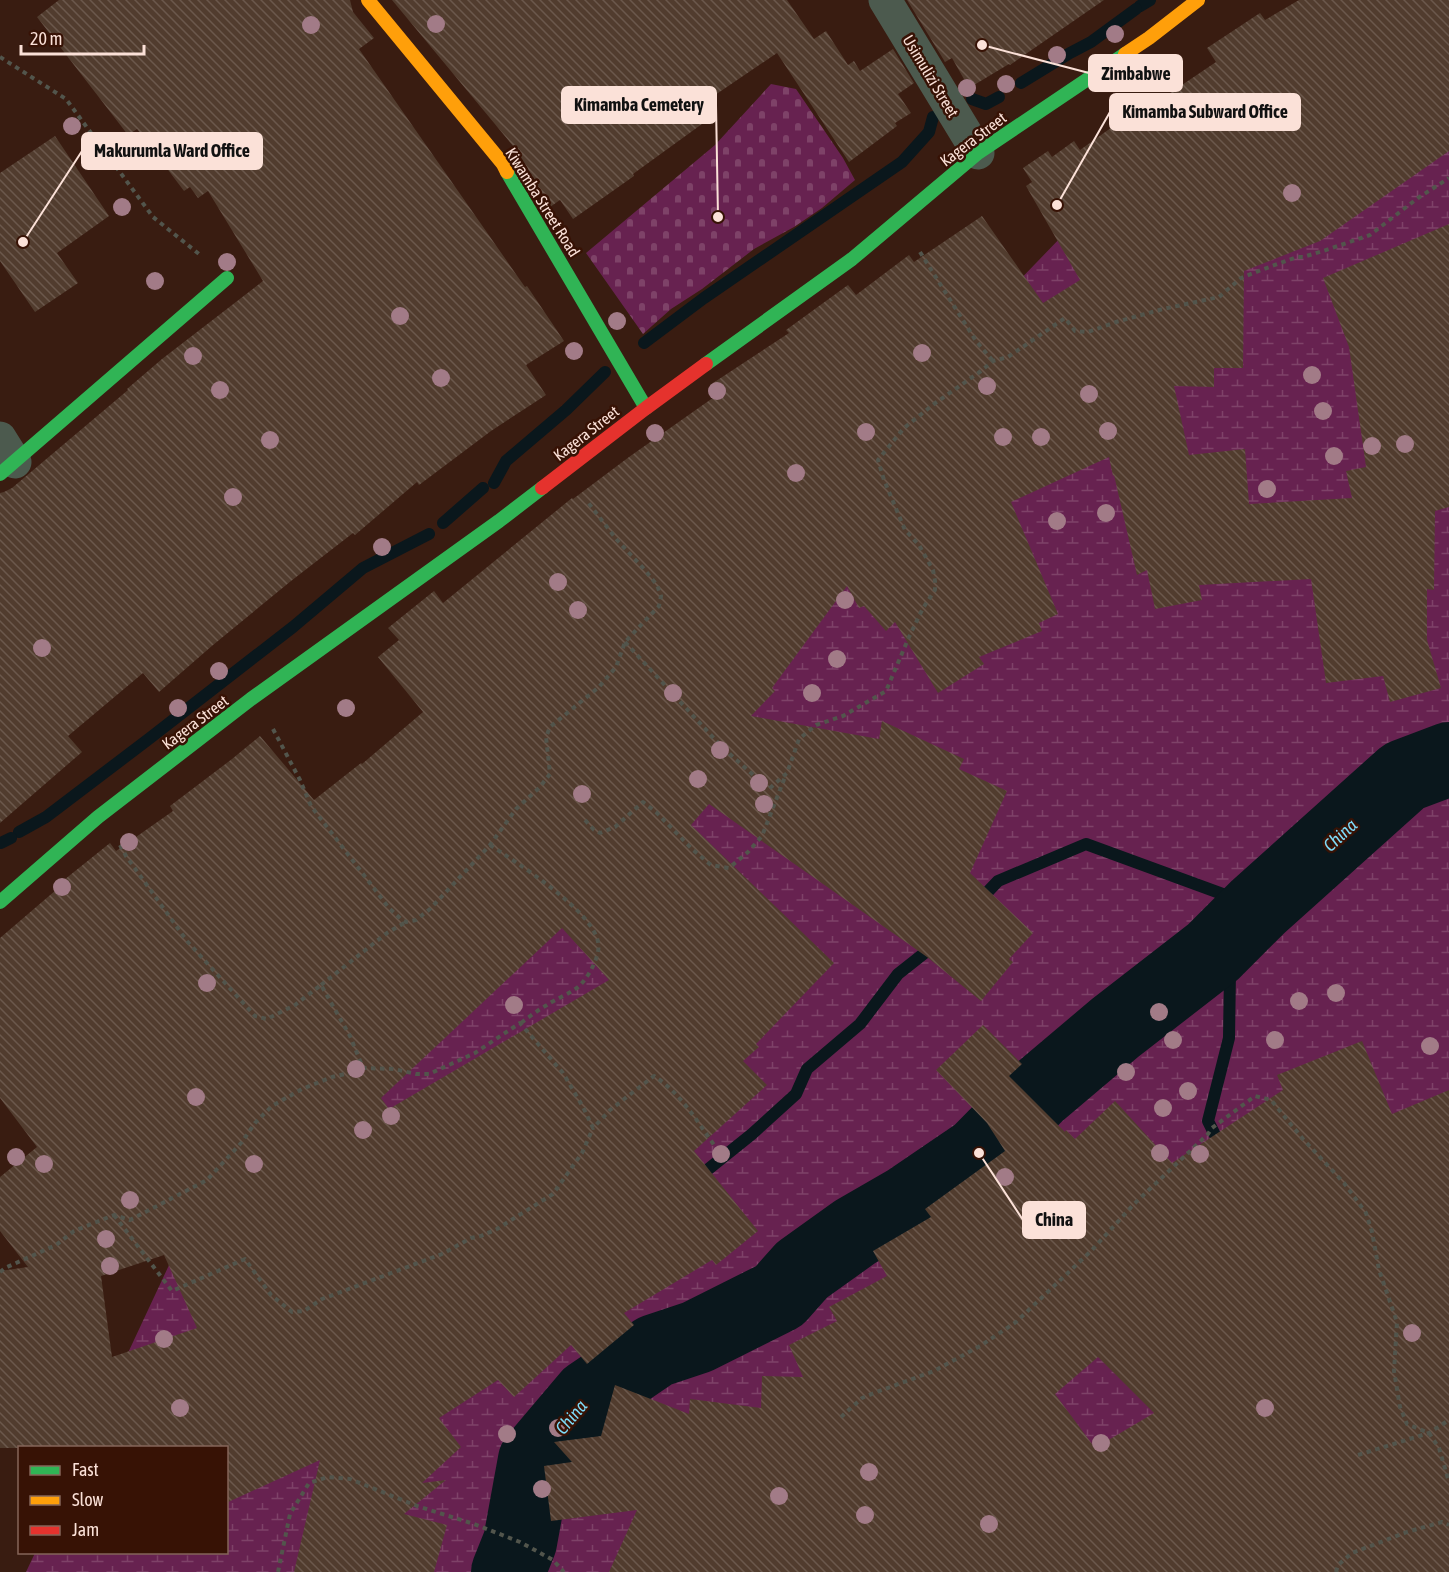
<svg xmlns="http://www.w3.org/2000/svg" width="1449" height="1572" viewBox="0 0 1449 1572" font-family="'Asap Condensed',sans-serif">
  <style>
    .wetland { fill: url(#wetland-marsh) }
    .cemetery { fill: url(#cemetery-stones) }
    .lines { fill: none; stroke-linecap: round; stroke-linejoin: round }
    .stream { stroke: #0a171c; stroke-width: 12 }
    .river { stroke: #0a171c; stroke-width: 74 }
    .building { fill: url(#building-back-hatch); fill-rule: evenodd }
    .path { stroke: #52554c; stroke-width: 4; stroke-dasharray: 4.5 4.5; stroke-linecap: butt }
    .street { stroke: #4c5a4e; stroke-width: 33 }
    .fast { stroke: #30b455; stroke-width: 14 }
    .slow { stroke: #ff9f0a; stroke-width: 14 }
    .jam { stroke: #e5322d; stroke-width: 14 }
    .tree { fill: #a27b87 }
    .labels { text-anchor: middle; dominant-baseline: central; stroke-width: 5; stroke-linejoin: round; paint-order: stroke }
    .street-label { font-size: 16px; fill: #fbe1d8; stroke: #371205 }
    .water-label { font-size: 18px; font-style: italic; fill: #7ddbf8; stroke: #371205 }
    .leader { fill: none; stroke: #fbe1d8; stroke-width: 2 }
    .callout-dot { fill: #fbe1d8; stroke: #371205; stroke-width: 2 }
    .callout { fill: #fbe1d8; stroke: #fbe1d8; stroke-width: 2 }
    .callout-label { font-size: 18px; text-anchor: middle; font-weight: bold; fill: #111 }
  </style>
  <defs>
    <pattern id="wetland-marsh" width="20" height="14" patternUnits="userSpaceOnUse" patternTransform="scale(1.5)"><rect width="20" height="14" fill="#672250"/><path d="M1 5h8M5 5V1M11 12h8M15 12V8" fill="none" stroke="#7e4268"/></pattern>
    <pattern id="cemetery-stones" width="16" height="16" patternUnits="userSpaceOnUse" patternTransform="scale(1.5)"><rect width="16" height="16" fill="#672250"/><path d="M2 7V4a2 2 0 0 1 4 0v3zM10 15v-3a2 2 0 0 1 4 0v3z" fill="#7e4268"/></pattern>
    <pattern id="building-back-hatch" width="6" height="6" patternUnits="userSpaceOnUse" patternTransform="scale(1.5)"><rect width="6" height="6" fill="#513c2e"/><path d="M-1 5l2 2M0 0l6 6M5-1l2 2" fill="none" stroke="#6b584c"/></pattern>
  </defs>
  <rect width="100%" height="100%" fill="#391c11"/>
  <polygon class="wetland" points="1449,65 1449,1442 1280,1572 26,1572 35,1553 226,1552 226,1448 84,1447 241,1111 979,322 1065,233"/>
  <polygon class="cemetery" points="771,84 796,89 843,158 855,180 822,208 794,227 754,249 702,289 671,309 643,334 586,253 715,145"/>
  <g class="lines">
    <g class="stream">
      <polyline points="1140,6 1150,0"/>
      <polyline points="1021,83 1070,53 1091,42 1136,9"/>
      <polyline points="972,99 986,104 999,97"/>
      <polyline points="644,343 704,298 902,162 929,132 933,117"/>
      <polyline points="494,483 506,461 566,410 605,372"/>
      <polyline points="443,523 483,488"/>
      <polyline points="19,832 46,817 150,738 293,627 363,568 429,534"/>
      <polyline points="1,843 11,838"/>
      <polyline points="978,902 998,881 1086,844 1258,907"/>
      <polyline points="1213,952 1230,971 1229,1038 1208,1121 1221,1147"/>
      <polyline points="696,1179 752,1134 796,1094 807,1069 860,1024 898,974 936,944"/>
    </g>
    <polyline class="river" points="508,1572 520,1542 535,1460 589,1396 655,1351 697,1337 779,1296 802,1270 855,1232 907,1202 979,1153 1037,1094 1115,1028 1213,952 1258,907 1404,776 1449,759"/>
  </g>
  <g class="building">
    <polygon points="59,0 350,0 353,12 374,38 359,49 525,287 527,286 564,341 526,365 546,395 491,431 419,485 417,482 355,535 353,533 291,581 213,645 159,692 143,673 68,736 82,752 0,823 0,493 4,492 12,488 128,390 127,389 162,359 263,281 208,191 198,198 190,187 184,191 137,129 128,135 37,17"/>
    <polygon points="392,0 787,0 814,39 826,31 848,65 854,61 860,71 893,49 914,83 898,94 911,113 895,123 897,126 849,162 777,53 693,110 702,124 633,174 634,176 573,219 560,200 550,207 518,152"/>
    <polygon points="907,0 1104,0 1010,65 1009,64 969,88 952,58 945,62"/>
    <path d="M 1299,0 L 1449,0 L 1449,151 L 1320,241 L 1244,271 L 1243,368 L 1214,368 L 1214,387 L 1174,386 L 1189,455 L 1245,449 L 1249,504 L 1352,498 L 1346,471 L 1366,467 L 1349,347 L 1323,278 L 1449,224 L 1449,507 L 1435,511 L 1434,590 L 1427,589 L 1427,640 L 1441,688 L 1390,702 L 1383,676 L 1326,683 L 1311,579 L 1199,585 L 1202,600 L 1155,609 L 1147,570 L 1137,575 L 1114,475 L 1113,476 L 1109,457 L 1011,502 L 1058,614 L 1039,623 L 1042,631 L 979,657 L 984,664 L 938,693 L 895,622 L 886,631 L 864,606 L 859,608 L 847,586 L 772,688 L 775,691 L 751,716 L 879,739 L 882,721 L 964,759 L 959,769 L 1007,791 L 970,873 L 1033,933 L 1009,959 L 1013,962 L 981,1001 L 927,957 L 709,804 L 691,825 L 834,963 L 756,1044 L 759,1047 L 743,1061 L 767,1085 L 694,1151 L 758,1231 L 716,1265 L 712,1260 L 624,1313 L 634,1325 L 587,1364 L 571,1345 L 514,1397 L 498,1380 L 439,1418 L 461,1447 L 422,1483 L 446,1480 L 404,1514 L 447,1525 L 434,1572 L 294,1572 L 320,1460 L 226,1503 L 226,1448 L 0,1448 L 0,1271 L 28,1267 L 0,1231 L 0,1177 L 37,1147 L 0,1098 L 0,938 L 56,890 L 54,888 L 110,843 L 116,851 L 173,811 L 170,806 L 232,759 L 260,736 L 314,800 L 361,763 L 362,764 L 423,712 L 378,657 L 399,640 L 388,628 L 434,591 L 443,603 L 572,498 L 573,499 L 629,457 L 717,395 L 710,385 L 789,333 L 786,330 L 848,285 L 856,295 L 909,255 L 914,262 L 982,216 L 1043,303 L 1080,280 L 1026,186 L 1032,182 L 1023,168 L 1048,151 L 1052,157 L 1074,141 L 1080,150 L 1136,110 L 1139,114 L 1216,62 L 1207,48 L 1260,13 L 1265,20 ZM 562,928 L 609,980 L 389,1109 L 381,1098 ZM 164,1255 L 197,1328 L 112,1357 L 101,1276 Z"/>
    <polygon points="55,136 109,216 57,253 78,283 35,312 0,261 0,173"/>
    <path d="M 983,1025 L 1022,1064 L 1009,1076 L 1065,1132 L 1066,1130 L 1075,1139 L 1115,1101 L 1172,1163 L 1283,1090 L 1277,1075 L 1362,1041 L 1392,1114 L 1449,1090 L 1449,1572 L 609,1572 L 637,1510 L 551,1521 L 544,1466 L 572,1462 L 554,1442 L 601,1436 L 615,1385 L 689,1414 L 690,1399 L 761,1408 L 762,1376 L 803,1377 L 789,1345 L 837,1321 L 829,1307 L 887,1276 L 873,1251 L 931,1217 L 925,1209 L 1005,1151 L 987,1123 L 936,1070 ZM 1098,1357 L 1154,1413 L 1095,1448 L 1055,1394 Z"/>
  </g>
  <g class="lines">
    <g class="path">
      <polyline points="0,57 66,99 153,217 199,254"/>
      <polyline points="920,252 976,341 993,361"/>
      <polyline points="625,642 721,746 769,789 787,773 799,739 816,725 843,716 886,691 909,637 923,608 935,590 935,581 933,570 919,545 905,530 884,480 878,460 904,428 934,404 981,371 993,361 1008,357 1065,318 1075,331 1088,332 1116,322 1163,309 1219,297 1241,278 1261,270 1297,257 1303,257 1323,251 1370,235 1418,198 1449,178"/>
      <polyline points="273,729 300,780 311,806 389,908 401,919 406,922 416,920 430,909 490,845 516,809 539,788 550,774 546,737 550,727 599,687 616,667 625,642 659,606 661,596 657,585 645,570 617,540 587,501"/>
      <polyline points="585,820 594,830 600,833 615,827 643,802 656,812 692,849 711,865 729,868 748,852 762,836 785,777"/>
      <path d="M 120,845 L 126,856 L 187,941 L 255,1016 L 267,1019 L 295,1005 L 321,985 L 350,1036 L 363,1068 L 394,1069 L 416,1074 L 429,1074 L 475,1053 L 520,1023 L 563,1073 L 583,1107 L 593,1128 L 610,1110 L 654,1076 C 681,1093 698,1123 717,1149"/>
      <path d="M 490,845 C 517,863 592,910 598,942 C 601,954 590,974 582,983 C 575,992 557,998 547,1005 C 538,1010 529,1017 521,1023"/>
      <polyline points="321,985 387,933 406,922"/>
      <polyline points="114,1215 172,1291 245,1259 271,1295 292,1312 304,1311 322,1299 442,1254 471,1238 481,1236 497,1229 553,1194 582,1153 593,1128"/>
      <polyline points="0,1272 5,1268 56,1245 74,1231 114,1215 130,1220 207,1180 242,1142 255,1123 272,1106 302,1089 332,1077 354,1072 363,1068"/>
      <polyline points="841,1417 862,1398 874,1393 934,1371 980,1346 1016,1322 1092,1250 1134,1204 1208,1134 1212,1128 1255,1096 1271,1100 1303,1139 1344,1183 1366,1213 1372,1232 1379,1270 1397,1322 1394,1371 1400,1407 1407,1424 1429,1433 1439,1448 1449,1482"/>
      <polyline points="1358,1455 1429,1433 1449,1420"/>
      <polyline points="278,1572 290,1514 309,1483 328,1477 350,1479 417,1506 474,1524 520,1542 553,1560 564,1572"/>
      <polyline points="1336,1572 1338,1565 1352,1553 1407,1532 1442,1522 1449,1525"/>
    </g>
    <g class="street">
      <polyline points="885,0 978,153"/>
      <polyline points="0,438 15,462"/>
    </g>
    <g class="fast">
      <polyline points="507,172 646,408"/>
      <polyline points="706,364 852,259 978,153 1125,54"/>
      <polyline points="0,474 227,278"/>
      <polyline points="0,902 98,817 251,699 499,521 542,488"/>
    </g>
    <g class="slow">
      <polyline points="368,0 503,164 507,172"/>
      <polyline points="1125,54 1149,38 1198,0"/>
    </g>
    <polyline class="jam" points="542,488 646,408 706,364"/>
  </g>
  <g class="tree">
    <circle cx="436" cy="24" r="9"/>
    <circle cx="311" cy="25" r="9"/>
    <circle cx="1115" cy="34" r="9"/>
    <circle cx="1057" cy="55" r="9"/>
    <circle cx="1006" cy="84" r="9"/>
    <circle cx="967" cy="88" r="9"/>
    <circle cx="72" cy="126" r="9"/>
    <circle cx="1292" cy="193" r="9"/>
    <circle cx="122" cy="207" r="9"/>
    <circle cx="227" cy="262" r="9"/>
    <circle cx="155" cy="281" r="9"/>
    <circle cx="400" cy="316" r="9"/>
    <circle cx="617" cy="321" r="9"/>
    <circle cx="574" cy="351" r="9"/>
    <circle cx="922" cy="353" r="9"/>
    <circle cx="193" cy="356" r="9"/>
    <circle cx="1312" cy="375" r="9"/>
    <circle cx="441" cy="378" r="9"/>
    <circle cx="987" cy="386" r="9"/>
    <circle cx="220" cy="390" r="9"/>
    <circle cx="717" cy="391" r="9"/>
    <circle cx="1089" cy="394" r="9"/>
    <circle cx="1323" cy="411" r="9"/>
    <circle cx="1108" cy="431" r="9"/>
    <circle cx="866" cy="432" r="9"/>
    <circle cx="655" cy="433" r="9"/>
    <circle cx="1003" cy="437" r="9"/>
    <circle cx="1041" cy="437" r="9"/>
    <circle cx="270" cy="440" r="9"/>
    <circle cx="1405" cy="444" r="9"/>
    <circle cx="1372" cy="446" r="9"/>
    <circle cx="1334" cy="456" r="9"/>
    <circle cx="796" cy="473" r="9"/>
    <circle cx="1267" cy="489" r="9"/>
    <circle cx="233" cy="497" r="9"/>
    <circle cx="1106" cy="513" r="9"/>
    <circle cx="1057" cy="521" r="9"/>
    <circle cx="382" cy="547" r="9"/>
    <circle cx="558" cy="582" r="9"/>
    <circle cx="845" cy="600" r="9"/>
    <circle cx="578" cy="610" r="9"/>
    <circle cx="42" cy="648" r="9"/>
    <circle cx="837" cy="659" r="9"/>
    <circle cx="219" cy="671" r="9"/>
    <circle cx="673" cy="693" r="9"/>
    <circle cx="812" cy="693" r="9"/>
    <circle cx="178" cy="708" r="9"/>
    <circle cx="346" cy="708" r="9"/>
    <circle cx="720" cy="750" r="9"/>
    <circle cx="698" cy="779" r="9"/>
    <circle cx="759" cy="783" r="9"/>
    <circle cx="582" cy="794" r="9"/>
    <circle cx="764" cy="804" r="9"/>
    <circle cx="129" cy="842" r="9"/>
    <circle cx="62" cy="887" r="9"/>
    <circle cx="207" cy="983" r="9"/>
    <circle cx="1336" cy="993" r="9"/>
    <circle cx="1299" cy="1001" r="9"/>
    <circle cx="514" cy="1005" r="9"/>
    <circle cx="1159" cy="1012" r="9"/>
    <circle cx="1173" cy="1040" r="9"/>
    <circle cx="1275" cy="1040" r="9"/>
    <circle cx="1430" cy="1046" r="9"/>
    <circle cx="356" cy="1069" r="9"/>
    <circle cx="1126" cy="1072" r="9"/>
    <circle cx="1188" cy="1091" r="9"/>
    <circle cx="196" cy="1097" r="9"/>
    <circle cx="1163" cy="1108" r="9"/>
    <circle cx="391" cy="1116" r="9"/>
    <circle cx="363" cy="1130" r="9"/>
    <circle cx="1160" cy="1153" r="9"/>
    <circle cx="721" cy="1154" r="9"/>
    <circle cx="1200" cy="1154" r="9"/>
    <circle cx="16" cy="1157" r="9"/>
    <circle cx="44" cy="1164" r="9"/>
    <circle cx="254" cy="1164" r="9"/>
    <circle cx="1005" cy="1177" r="9"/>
    <circle cx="130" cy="1200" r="9"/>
    <circle cx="106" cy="1239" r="9"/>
    <circle cx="110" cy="1266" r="9"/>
    <circle cx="1412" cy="1333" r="9"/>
    <circle cx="164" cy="1339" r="9"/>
    <circle cx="180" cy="1408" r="9"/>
    <circle cx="1265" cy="1408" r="9"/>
    <circle cx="558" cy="1428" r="9"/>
    <circle cx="507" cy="1434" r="9"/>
    <circle cx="1101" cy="1443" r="9"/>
    <circle cx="869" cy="1472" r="9"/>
    <circle cx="542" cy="1489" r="9"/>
    <circle cx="779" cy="1496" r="9"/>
    <circle cx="865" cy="1515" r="9"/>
    <circle cx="989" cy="1524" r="9"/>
  </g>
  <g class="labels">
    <g class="street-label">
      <text transform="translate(931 76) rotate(59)">Usimulizi Street</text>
      <text transform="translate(973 139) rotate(-37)">Kagera Street</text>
      <text transform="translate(543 202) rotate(58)">Kiwamba Street Road</text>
      <text transform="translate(586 433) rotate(-38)">Kagera Street</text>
      <text transform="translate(195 722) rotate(-37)">Kagera Street</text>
    </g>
    <g class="water-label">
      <text transform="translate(1340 835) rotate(-43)">China</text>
      <text transform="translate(571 1417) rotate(-50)">China</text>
    </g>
  </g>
  <path class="leader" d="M982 45L1089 73M718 217L716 105M1057 205L1110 112M23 242L82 151M979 1153L1023 1220"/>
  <g class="callout-dot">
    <circle cx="982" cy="45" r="6"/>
    <circle cx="718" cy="217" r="6"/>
    <circle cx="1057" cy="205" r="6"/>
    <circle cx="23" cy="242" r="6"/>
    <circle cx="979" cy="1153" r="6"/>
  </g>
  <g class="callout">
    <rect x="1089" y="55" width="93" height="36" rx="6"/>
    <rect x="562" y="87" width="154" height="36" rx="6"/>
    <rect x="1110" y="94" width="190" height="36" rx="6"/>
    <rect x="82" y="133" width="180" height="36" rx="6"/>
    <rect x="1023" y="1202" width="62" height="36" rx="6"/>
  </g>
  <g class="callout-label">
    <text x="1136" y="80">Zimbabwe</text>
    <text x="639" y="111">Kimamba Cemetery</text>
    <text x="1205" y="118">Kimamba Subward Office</text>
    <text x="172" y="157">Makurumla Ward Office</text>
    <text x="1054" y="1226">China</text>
  </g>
  <rect x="18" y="1446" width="210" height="108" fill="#371205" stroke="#856559" stroke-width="1.5"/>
  <rect x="30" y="1466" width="30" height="9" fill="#30b455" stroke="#856559" stroke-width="1.5"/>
  <text x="72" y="1476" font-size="18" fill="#fbe1d8">Fast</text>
  <rect x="30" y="1496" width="30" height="9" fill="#ff9f0a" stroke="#856559" stroke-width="1.5"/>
  <text x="72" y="1506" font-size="18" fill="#fbe1d8">Slow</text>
  <rect x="30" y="1526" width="30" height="9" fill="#e5322d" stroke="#856559" stroke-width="1.5"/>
  <text x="72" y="1536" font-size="18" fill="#fbe1d8">Jam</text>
  <path d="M21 45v9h123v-9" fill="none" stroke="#fbe1d8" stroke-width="3"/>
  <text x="30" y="45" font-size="18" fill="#fbe1d8" stroke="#371205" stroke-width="4.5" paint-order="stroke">20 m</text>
</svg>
